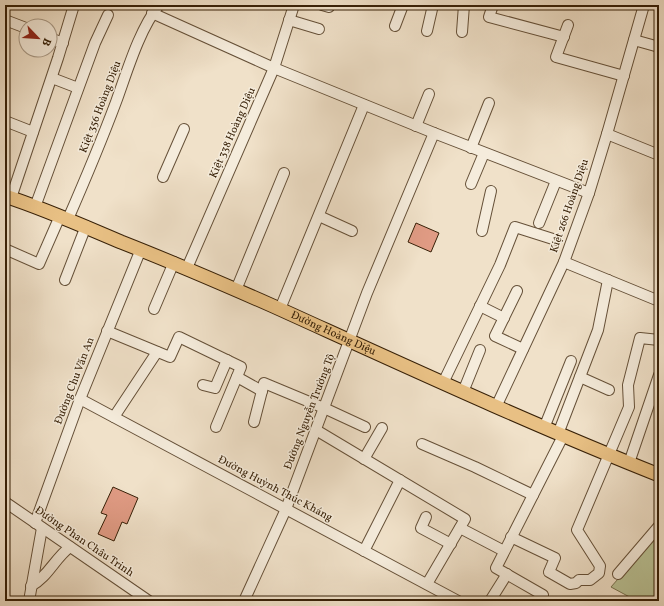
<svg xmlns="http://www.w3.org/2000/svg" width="664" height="606" viewBox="0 0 664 606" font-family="Vollkorn,serif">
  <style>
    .green { fill: #bac396; stroke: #78724e }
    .building { fill: #e09b84; stroke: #372007 }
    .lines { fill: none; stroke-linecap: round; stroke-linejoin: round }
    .minor-casing { stroke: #655038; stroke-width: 12 }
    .major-casing { stroke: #372007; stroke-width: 15 }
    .minor { stroke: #f5ecdc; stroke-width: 10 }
    .major { stroke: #e8c084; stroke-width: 13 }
    .labels { text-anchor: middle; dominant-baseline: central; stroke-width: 3; stroke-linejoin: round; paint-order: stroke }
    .street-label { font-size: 11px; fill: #372007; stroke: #f5ecdc }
  </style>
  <rect width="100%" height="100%" fill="#f0e1c9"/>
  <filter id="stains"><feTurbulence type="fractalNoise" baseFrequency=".005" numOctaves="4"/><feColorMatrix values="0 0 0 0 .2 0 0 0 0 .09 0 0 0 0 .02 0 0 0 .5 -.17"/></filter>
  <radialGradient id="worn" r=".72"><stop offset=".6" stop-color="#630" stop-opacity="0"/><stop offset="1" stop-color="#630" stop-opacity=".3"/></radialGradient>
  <polygon class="green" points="659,532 659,601 637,601 611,587"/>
  <g class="building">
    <polygon points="416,223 439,233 431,252 408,242"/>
    <polygon points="113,487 138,498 127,524 122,522 114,541 98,534 107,515 101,513"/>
  </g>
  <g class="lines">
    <g class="minor-casing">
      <g id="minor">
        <polyline points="322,5 329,7"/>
        <polyline points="493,5 489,17 564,37"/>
        <polyline points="152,13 274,68 434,133 589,193"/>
        <polyline points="5,20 26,28"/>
        <polyline points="289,20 319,29"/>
        <polyline points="568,25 556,57 624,76"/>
        <polyline points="395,26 403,5"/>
        <polyline points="427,31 433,5"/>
        <polyline points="462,32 464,5"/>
        <polyline points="50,38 63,43"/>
        <polyline points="634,40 659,47"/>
        <polyline points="52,78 78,88"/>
        <polyline points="5,121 33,132"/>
        <polyline points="416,126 429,94"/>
        <polyline points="607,134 659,155"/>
        <polyline points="471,148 489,103"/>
        <polyline points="163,177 184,129"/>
        <polyline points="471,184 484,153"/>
        <polyline points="11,198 58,58 74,5"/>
        <polyline points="35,207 95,43 108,15"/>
        <polyline points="319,216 352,231"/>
        <path d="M 68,219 C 85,180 101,142 116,102 C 127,72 139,30 159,5"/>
        <polyline points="539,223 556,181"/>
        <polyline points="482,231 491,191"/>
        <polyline points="5,249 39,264 60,216"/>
        <polyline points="564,262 659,301"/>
        <polyline points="187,268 274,68 294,5"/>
        <polyline points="65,280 86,226"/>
        <polyline points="236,290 284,173"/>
        <polyline points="517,291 495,336 523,349"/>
        <polyline points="480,306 504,318"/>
        <polyline points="154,309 174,262"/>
        <polyline points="280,309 364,105"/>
        <polyline points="107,331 170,357 179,337 241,367 216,427"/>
        <polyline points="237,377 262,391"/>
        <polyline points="580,377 609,390"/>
        <polyline points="443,383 500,265 515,227 556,240"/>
        <polyline points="203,385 215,388 227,360"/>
        <polyline points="463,392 480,350"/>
        <polyline points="80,399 458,601"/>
        <polyline points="496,407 564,262 589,193 607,134 644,5"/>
        <polyline points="114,417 157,352"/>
        <polyline points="254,422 264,383 324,408 365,427"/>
        <polyline points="544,428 571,361"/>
        <polyline points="316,430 465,519 427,584"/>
        <polyline points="558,434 598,330 608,280"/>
        <polyline points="422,444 475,467 533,495"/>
        <polyline points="364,459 382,428"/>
        <polyline points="629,463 659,375"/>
        <polyline points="5,502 149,601"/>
        <polyline points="426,517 421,528 451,544"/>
        <polyline points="35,523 80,399 141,249"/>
        <polyline points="460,528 504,551"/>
        <polyline points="511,537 555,558 549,572 570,584 576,583 579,580 590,580 599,573 600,566 577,530 629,407 628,385 640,338 659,340"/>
        <polyline points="364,551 400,480"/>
        <polyline points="618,574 659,526"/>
        <path d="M 31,586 C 48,577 55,558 70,547"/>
        <polyline points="543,595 496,568 563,436"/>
        <polyline points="29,601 42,528"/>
        <polyline points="244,601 286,509 367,293 434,133"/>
        <polyline points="490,601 507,574"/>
      </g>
    </g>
    <g class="major-casing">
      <g id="major">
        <path id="s1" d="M 5,196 C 45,209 83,226 121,242 C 172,262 223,284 273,306 C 401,364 528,423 659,475"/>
      </g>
    </g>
    <use href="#minor" class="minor"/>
    <use href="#major" class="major"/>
  </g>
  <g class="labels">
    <g class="street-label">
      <text transform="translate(101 107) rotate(-69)">Kiệt 356 Hoàng Diệu</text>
      <text transform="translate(233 133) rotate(-66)">Kiệt 338 Hoàng Diệu</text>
      <text transform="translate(570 206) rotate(-71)">Kiệt 266 Hoàng Diệu</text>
      <text stroke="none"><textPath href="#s1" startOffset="356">Đường Hoàng Diệu</textPath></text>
      <text transform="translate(75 381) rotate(-69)">Đường Chu Văn An</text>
      <text transform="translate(310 412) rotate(-69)">Đường Nguyễn Trường Tộ</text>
      <text transform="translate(275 489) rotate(28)">Đường Huỳnh Thúc Kháng</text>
      <text transform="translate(84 542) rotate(34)">Đường Phan Châu Trinh</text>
    </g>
  </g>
  <rect width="664" height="606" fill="none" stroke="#f0e1c9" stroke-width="20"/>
  <rect x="6" y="6" width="652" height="594" fill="none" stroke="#372007" stroke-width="2"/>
  <rect x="10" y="10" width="644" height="586" fill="none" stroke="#372007"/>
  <g transform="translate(38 38) rotate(115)"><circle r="19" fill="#f5ecdc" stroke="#a99a87"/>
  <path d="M0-3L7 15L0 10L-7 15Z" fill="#8f2418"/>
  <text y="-6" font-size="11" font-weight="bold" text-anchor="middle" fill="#372007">B</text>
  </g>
  <rect width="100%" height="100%" filter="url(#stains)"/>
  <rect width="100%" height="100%" fill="url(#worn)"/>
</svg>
